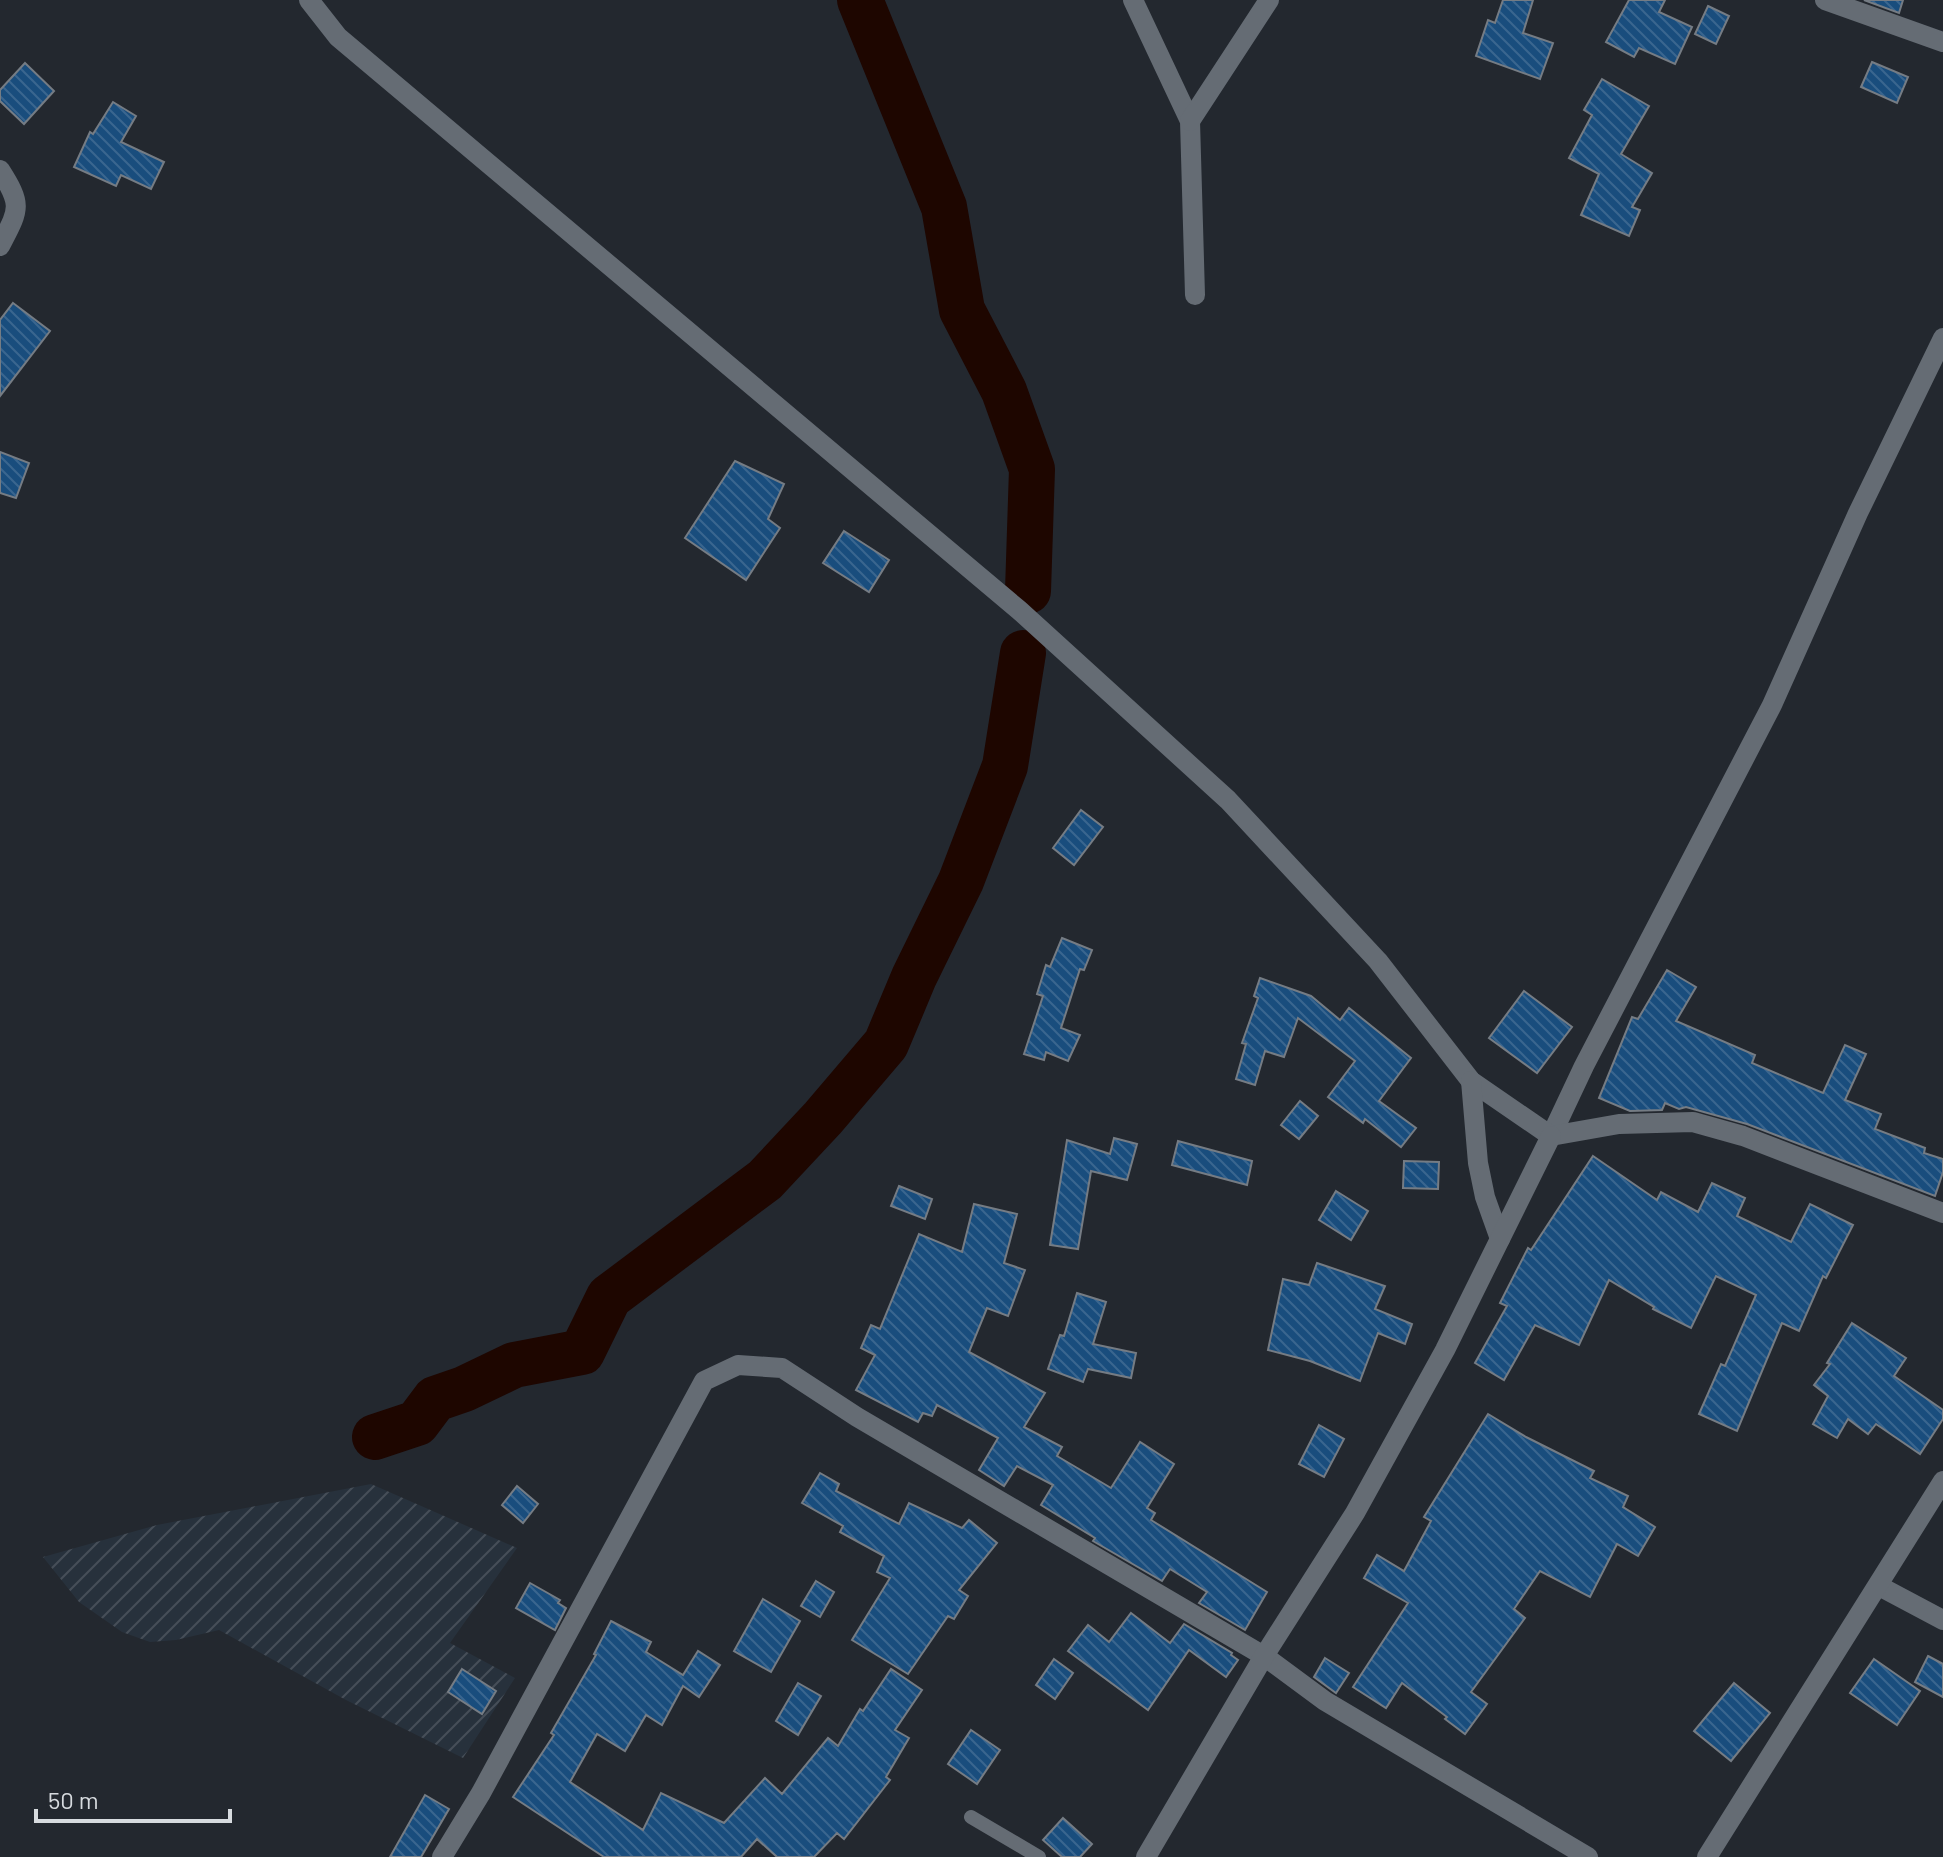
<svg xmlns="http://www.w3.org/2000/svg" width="1943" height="1857" viewBox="0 0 1943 1857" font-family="Barlow,sans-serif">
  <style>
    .industrial { fill: url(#industrial-furrows) }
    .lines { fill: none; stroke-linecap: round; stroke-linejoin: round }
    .river { stroke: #1e0600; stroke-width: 46 }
    .building { fill: url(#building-back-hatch); stroke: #757c84; stroke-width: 2 }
    .service { stroke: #656c74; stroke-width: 14 }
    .minor { stroke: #656c74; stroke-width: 20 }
    .secondary { stroke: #656c74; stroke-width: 20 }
  </style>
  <defs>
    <pattern id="industrial-furrows" width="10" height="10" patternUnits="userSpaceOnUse" patternTransform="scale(2)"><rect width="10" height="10" fill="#27313c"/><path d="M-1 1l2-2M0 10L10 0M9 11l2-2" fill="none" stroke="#464e58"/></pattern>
    <pattern id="building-back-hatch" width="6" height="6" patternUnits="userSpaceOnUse" patternTransform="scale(2)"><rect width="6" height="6" fill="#194d7d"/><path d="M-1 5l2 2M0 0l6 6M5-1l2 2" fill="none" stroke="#3a668f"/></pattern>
  </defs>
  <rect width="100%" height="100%" fill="#23282f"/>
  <polygon class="industrial" points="371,1484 517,1548 450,1643 515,1678 463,1758 346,1700 219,1630 176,1640 150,1642 122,1632 79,1602 43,1557 157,1525"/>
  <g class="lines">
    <g class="river">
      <polyline points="860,0 944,207 962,310 1004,391 1032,469 1028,591"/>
      <polyline points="375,1437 417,1423 435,1399 464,1389 514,1365 582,1352 609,1297 765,1180 823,1118 886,1044 914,977 961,881 1005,766 1023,653"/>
    </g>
  </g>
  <g class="building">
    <polygon points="1503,0 1533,0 1523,33 1553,43 1540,79 1476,56 1488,20 1495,23"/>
    <polygon points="1629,0 1665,0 1659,12 1692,27 1675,64 1639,48 1634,57 1606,42"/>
    <polygon points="1864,0 1903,0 1899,13"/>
    <polygon points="1708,6 1729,16 1716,44 1695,34"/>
    <polygon points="1872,62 1908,77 1897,103 1861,87"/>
    <polygon points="25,63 54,91 24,124 0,101 0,90"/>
    <polygon points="1602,79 1649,106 1621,154 1652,173 1632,207 1640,210 1629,236 1581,215 1599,174 1569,158 1592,115 1584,110"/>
    <polygon points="113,102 136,116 121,142 164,162 151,189 121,175 116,186 74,167 90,132 93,134"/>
    <polygon points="13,303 50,331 0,396 0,320"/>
    <polygon points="0,452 29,463 16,498 0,493"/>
    <polygon points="735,461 784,484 768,519 780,528 746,580 685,538"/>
    <polygon points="844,531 889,560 869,592 823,563"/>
    <polygon points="1081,810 1103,827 1074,865 1053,848"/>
    <polygon points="1062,938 1092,950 1084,970 1080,969 1061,1028 1080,1035 1068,1061 1046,1052 1044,1060 1024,1054 1043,996 1037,994 1046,965 1050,967"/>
    <polygon points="1667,970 1696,987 1676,1021 1755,1055 1752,1063 1823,1093 1845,1045 1866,1054 1845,1100 1881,1114 1875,1129 1925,1148 1924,1153 1943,1159 1943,1172 1935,1196 1747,1124 1686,1107 1679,1109 1665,1103 1662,1110 1630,1111 1599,1098 1632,1017 1638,1019"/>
    <polygon points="1260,978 1311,996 1340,1020 1349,1008 1411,1058 1379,1101 1416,1128 1401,1147 1365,1119 1363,1123 1328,1097 1355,1061 1298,1018 1284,1057 1265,1051 1255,1085 1236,1079 1246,1044 1242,1043 1258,998 1254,996"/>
    <polygon points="1524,991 1572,1027 1537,1073 1489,1038"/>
    <polygon points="1300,1101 1318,1116 1299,1139 1281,1125"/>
    <polygon points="1114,1138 1137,1144 1127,1180 1091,1171 1078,1249 1050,1245 1067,1140 1110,1154"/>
    <polygon points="1178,1141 1252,1161 1247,1185 1172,1165"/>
    <polygon points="1593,1156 1657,1200 1661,1192 1698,1212 1712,1183 1745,1198 1737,1216 1791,1242 1810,1204 1853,1225 1826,1278 1823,1276 1799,1331 1782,1323 1737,1431 1699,1414 1721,1364 1725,1366 1756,1295 1716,1276 1691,1328 1653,1309 1654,1307 1609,1280 1579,1345 1535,1325 1504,1380 1475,1363 1507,1306 1500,1303 1528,1248 1531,1250"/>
    <polygon points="1404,1161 1439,1162 1438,1189 1403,1188"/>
    <polygon points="899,1186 932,1199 925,1219 891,1206"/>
    <polygon points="1336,1191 1368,1211 1351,1240 1319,1220"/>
    <polygon points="974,1204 1017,1214 1004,1263 1025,1270 1008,1316 987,1308 969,1352 1045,1393 1024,1427 1062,1447 1057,1456 1111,1488 1140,1442 1174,1464 1147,1508 1155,1513 1151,1520 1267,1592 1245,1630 1199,1603 1207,1592 1170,1569 1162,1581 1093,1541 1095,1538 1041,1505 1053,1485 1017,1466 1004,1486 979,1470 998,1438 937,1405 932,1416 923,1413 918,1422 856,1390 875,1355 861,1348 871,1325 880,1329 919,1234 962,1252"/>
    <polygon points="1317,1263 1385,1286 1375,1309 1412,1324 1405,1344 1378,1333 1360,1381 1310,1361 1268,1350 1283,1279 1309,1285"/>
    <polygon points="1077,1293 1106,1302 1093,1344 1136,1353 1131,1378 1088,1369 1083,1382 1048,1369 1060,1335 1064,1336"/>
    <polygon points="1852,1323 1906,1358 1894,1376 1943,1410 1943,1419 1920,1454 1876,1424 1868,1434 1848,1419 1837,1438 1813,1424 1828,1396 1814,1385 1830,1364 1827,1363"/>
    <polygon points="1488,1414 1526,1437 1594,1471 1590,1478 1628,1496 1623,1507 1655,1527 1638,1556 1617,1544 1590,1597 1540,1571 1514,1609 1525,1618 1471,1692 1487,1704 1465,1734 1445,1719 1447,1717 1402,1683 1386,1708 1353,1687 1408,1603 1364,1578 1377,1555 1404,1571 1431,1521 1424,1517"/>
    <polygon points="1319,1425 1344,1439 1324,1477 1299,1464"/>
    <polygon points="820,1473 839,1484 836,1491 899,1524 909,1503 962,1528 969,1520 997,1543 959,1590 968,1596 954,1619 948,1616 908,1674 852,1640 890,1578 877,1572 884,1556 840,1532 843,1526 802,1503"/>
    <polygon points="517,1486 538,1504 523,1523 502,1505"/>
    <polygon points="816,1581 834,1592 820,1617 801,1606"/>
    <polygon points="530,1583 560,1600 558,1603 566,1608 555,1630 516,1608"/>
    <polygon points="763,1599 800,1621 771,1672 734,1651"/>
    <polygon points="1131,1613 1170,1643 1184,1624 1232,1653 1231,1655 1238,1660 1226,1677 1189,1650 1148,1710 1068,1651 1088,1625 1109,1642"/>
    <polygon points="611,1621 651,1642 646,1652 683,1675 698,1651 720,1665 699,1697 683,1686 662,1725 646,1715 625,1751 597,1734 570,1782 643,1830 661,1793 724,1823 765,1778 782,1794 828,1738 838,1746 860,1709 863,1711 891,1669 922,1690 895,1730 909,1738 886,1777 890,1780 844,1839 837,1833 814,1857 777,1857 757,1839 741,1857 604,1857 513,1797 554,1735 551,1733 596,1655 594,1654"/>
    <polygon points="1928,1656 1943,1664 1943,1697 1915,1682"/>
    <polygon points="1325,1658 1349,1673 1336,1693 1314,1677"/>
    <polygon points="1054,1659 1073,1673 1055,1699 1036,1685"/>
    <polygon points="1874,1659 1920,1691 1897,1725 1850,1693"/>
    <polygon points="462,1669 496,1691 482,1714 448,1692"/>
    <polygon points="798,1683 821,1696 798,1735 776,1721"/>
    <polygon points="1734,1683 1770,1713 1731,1761 1694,1731"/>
    <polygon points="971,1730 1000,1750 977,1784 948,1764"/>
    <polygon points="425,1795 449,1809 421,1857 390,1857"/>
    <polygon points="1063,1818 1092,1844 1080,1857 1062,1857 1043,1840"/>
  </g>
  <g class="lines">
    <polyline class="service" points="971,1817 1039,1857"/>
    <g class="minor">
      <polyline points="1133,0 1190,121 1195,295"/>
      <polyline points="1825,0 1943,42"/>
      <polyline points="1190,121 1269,0"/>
      <path d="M 0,170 C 23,206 19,209 0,246"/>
      <polyline points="1551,1136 1584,1066 1772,705 1858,513 1943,338"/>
      <polyline points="1879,1586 1943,1620"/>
      <polyline points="442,1857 481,1793 704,1381 738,1365 782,1368 857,1417 1264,1656 1325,1701 1588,1857"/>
      <polyline points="1707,1857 1943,1481"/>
    </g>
    <g class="secondary">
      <polyline points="309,0 338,37 1019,610 1228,800 1378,961 1471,1081 1551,1136 1619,1124 1693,1122 1743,1136 1943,1213"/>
      <polyline points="1471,1081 1478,1163 1485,1197 1500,1239"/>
      <polyline points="1146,1857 1264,1656 1355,1513 1445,1350 1551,1136"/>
    </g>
  </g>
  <path d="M36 1809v12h194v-12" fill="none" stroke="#d7dbdf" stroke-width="4"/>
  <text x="48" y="1809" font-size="24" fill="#d7dbdf" stroke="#23282f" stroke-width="6" paint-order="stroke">50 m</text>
</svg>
